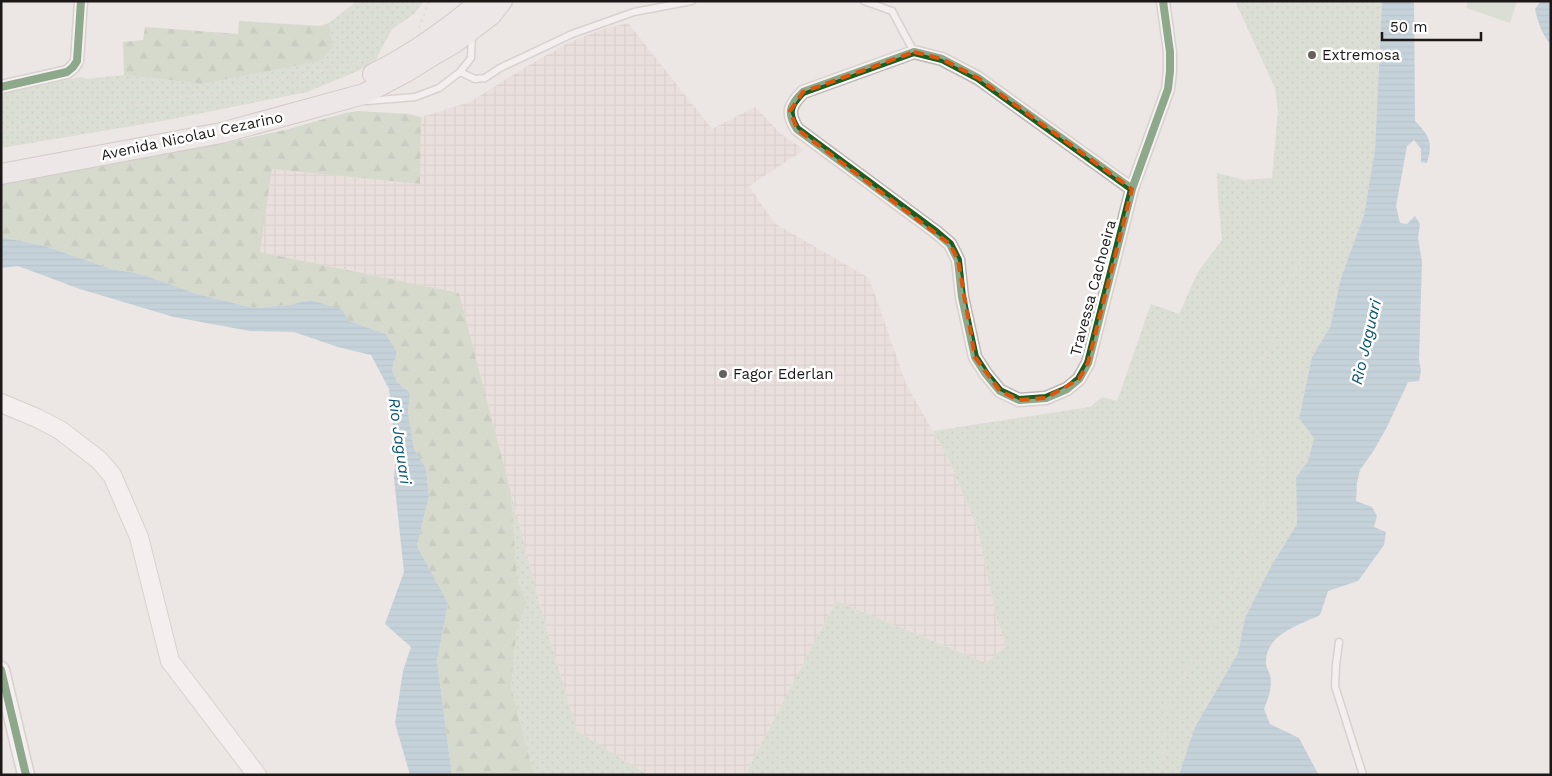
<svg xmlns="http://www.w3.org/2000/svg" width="1552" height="776" viewBox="0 0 1552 776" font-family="'Work Sans',sans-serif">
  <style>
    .industrial { fill: url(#industrial-grid) }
    .green { fill: url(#green-dots) }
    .forest { fill: url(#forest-firs) }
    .pitch { fill: #c6d5c0 }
    .water { fill: url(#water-rules) }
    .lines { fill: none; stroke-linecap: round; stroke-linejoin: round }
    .service-casing { stroke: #bdb8b6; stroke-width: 9 }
    .minor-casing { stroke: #bdb8b6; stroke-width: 15 }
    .tertiary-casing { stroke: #bdb8b6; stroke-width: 19 }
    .secondary-casing { stroke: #bdb8b6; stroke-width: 20 }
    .primary-casing { stroke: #b4a8aa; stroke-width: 22 }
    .path { stroke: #d4d2d1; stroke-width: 2.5; stroke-dasharray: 2.5 4; stroke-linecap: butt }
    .service { stroke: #fcfbfb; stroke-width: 6 }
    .minor { stroke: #fcfbfb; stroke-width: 12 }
    .tertiary { stroke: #fcfbfb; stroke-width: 16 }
    .secondary { stroke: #fcfbfb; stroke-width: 18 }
    .primary { stroke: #efe9eb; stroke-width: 20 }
    .cycleway-casing { stroke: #fff; stroke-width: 11 }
    .cycleway { stroke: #1b5e20; stroke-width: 8 }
    .marked { fill: none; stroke: #de560d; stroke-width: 4; stroke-dasharray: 10 6; stroke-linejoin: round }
    .poi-dot { fill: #65605f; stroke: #fff; stroke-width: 2 }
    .labels { text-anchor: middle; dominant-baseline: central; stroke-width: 5; stroke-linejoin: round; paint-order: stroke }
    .poi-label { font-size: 15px; fill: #1c1817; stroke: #fff; text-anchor: start }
    .street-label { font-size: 15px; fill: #1c1817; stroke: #fff }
    .water-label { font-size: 16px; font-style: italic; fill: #065472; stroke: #fff }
  </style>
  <defs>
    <pattern id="industrial-grid" width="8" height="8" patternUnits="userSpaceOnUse" patternTransform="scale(1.25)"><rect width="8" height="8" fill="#e5d8d3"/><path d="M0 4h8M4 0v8" fill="none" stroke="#c4b9b4"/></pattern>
    <pattern id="green-dots" width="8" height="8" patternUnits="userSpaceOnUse" patternTransform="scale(1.25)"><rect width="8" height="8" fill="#c6d5c0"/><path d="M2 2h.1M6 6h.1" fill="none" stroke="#aab6a4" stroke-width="1.8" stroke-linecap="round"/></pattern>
    <pattern id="forest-firs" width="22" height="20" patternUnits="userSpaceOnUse" patternTransform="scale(1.25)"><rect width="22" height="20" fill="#baccb2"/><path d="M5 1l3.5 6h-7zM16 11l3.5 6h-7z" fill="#9fae98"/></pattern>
    <pattern id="water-rules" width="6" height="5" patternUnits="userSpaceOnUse" patternTransform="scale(1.25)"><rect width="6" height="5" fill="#94bace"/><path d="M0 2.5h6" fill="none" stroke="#7f9fb0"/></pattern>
  </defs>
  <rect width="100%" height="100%" fill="#ece6e4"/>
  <polygon class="industrial" points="628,23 712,129 755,107 781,134 804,150 749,186 774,223 869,278 906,384 948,458 977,527 997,619 1005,641 1004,648 986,663 836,601 745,775 648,775 577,731 541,609 459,293 260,252 272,169 419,184 421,117 470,102 524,68 570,42 601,30"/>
  <g class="green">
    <polygon points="357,1 424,1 414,14 392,29 376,59 358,71 307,92 162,121 1,148 1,94 81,77 86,79 124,75 203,84 319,61 333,47 329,23"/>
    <polygon points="1235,1 1272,1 1275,4 1277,1 1382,1 1375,150 1364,215 1341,278 1330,327 1312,357 1299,417 1314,437 1308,461 1296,477 1297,524 1270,568 1245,618 1238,653 1195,727 1179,775 745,775 836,601 986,663 1004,648 1005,641 997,619 977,527 948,458 933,431 1090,407 1102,397 1117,401 1151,304 1179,314 1198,272 1222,240 1218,197 1217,173 1244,180 1272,178 1278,110 1275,88"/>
    <polygon points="511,493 541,609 577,731 648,775 534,775 511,687 517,629 527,603 517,579"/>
  </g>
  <g class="forest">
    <polygon points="239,21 321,26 329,23 333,47 320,61 203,84 124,75 123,42 143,40 145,27 238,34"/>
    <polygon points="358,111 409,114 421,117 420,184 272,169 260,252 459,293 511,493 517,579 527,603 517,629 511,687 534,775 452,775 437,661 448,603 417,546 429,496 426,469 414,450 408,412 410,393 397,382 392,370 397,352 386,334 349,321 312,300 289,305 254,308 197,294 141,274 111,269 45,246 1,237 1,181 220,144 285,130 345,113"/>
  </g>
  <polygon class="pitch" points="1468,1 1517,1 1510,23 1466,8"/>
  <g class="water">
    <path d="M 1382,1 L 1414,1 L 1415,121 C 1430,137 1433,141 1427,163 L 1421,162 L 1421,149 L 1414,140 L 1407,146 L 1396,206 L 1400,223 L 1407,224 L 1415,216 L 1420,224 L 1418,238 L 1422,262 L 1419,360 L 1421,371 L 1419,381 L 1408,382 L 1387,427 L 1374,450 L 1360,470 L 1357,483 L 1356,501 L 1372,507 L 1377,516 L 1374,527 L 1386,532 L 1384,545 L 1358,581 L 1328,591 L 1320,615 C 1299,625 1264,635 1266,664 C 1266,668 1269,671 1270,675 C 1273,686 1268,699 1264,709 L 1270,724 L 1299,738 L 1317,772 L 1321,775 L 1179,775 L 1195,727 L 1238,653 L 1245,618 L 1270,568 L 1297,524 L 1296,477 L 1308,461 L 1314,438 L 1299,418 L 1312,357 L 1330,327 L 1341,278 L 1364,215 L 1375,150 Z"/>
    <path d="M 1541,1 L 1551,1 L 1551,45 C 1542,34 1538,23 1535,9 Z"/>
    <polygon points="1,237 45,246 111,269 141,274 197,294 254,308 289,305 311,300 342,310 349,321 386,334 397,352 392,370 397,382 410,393 408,412 414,449 426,469 429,496 417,546 448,603 437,661 452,775 410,775 395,723 403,671 411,647 385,624 404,572 394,478 396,457 389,389 371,355 338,347 294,332 250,331 174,317 80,289 18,266 1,268"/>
  </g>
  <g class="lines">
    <g class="service-casing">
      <g id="service">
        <polyline points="864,1 892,11 914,52"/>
        <polyline points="460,72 475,79 485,78 500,68 572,34 634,12 692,1"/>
        <polyline points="367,101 415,97 439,88 460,72 471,58 472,34"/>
        <polyline points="1339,642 1336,665 1335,686 1363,775"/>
      </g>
    </g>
    <g class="minor-casing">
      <g id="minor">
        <polyline points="1,87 67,72 73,67 77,61 81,1"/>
        <path d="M 1132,189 L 978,78 L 942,59 L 914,52 L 803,92 C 789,106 787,113 797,129 L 936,232 L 950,244 L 958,260 L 962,297 L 975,357 L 986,374 L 1000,391 L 1019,400 L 1046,398 L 1067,389 L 1079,379 L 1088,363 L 1132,189 L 1168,89 L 1170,71 L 1170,52 L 1163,1"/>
      </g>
    </g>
    <g class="tertiary-casing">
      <polyline id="tertiary" points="1,670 26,775"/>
    </g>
    <g class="secondary-casing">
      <polyline id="secondary" points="1,403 37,418 60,430 99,460 112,475 139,537 170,661 257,775"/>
    </g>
    <g class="primary-casing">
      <g id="primary">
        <path d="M 373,74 C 412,55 448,29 481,1"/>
        <polyline points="1,174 221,133 364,94 406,72 435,54 454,43 491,15 502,1"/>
      </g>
    </g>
    <g class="path">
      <polyline points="419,28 429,1"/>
      <polyline points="1,131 311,73 352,64 365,59"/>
      <polyline points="1162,767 1165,712 1179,682 1208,636 1215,615 1234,585 1263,504 1265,478 1249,383 1272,343 1277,326 1280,304 1290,280 1303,255"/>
    </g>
    <use href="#service" class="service"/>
    <use href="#minor" class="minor"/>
    <use href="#tertiary" class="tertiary"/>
    <use href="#secondary" class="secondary"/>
    <use href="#primary" class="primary"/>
    <g class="cycleway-casing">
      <g id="cycleway">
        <polyline points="1,87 67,72 73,67 77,61 81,1"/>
        <path d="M 1132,189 L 978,78 L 942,59 L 914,52 L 803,92 C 789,106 787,113 797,129 L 936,232 L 950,244 L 958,260 L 962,297 L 975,357 L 986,374 L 1000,391 L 1019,400 L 1046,398 L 1067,389 L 1079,379 L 1088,363 L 1132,189 L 1168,89 L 1170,71 L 1170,52 L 1163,1"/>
        <polyline points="1,670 26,775"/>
      </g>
    </g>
    <use href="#cycleway" class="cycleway"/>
  </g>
  <path d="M0 0H1552V776H0ZM 914,52 L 942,59 L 978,78 L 1132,189 L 1088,363 L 1079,379 L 1046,398 L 1019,400 L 1000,391 L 975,357 L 958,260 L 950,244 L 797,129 L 790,111 L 803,92 Z" fill="#ece6e4" fill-opacity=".55" fill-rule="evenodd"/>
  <path class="marked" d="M 914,52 L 942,59 L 978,78 L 1132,189 L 1088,363 L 1079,379 L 1046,398 L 1019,400 L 1000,391 L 975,357 L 958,260 L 950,244 L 797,129 L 790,111 L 803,92 Z"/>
  <g class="poi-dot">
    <circle cx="1312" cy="55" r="5"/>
    <circle cx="723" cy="374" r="5"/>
  </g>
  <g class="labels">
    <g class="poi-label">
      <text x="1322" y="55">Extremosa</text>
      <text x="733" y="374">Fagor Ederlan</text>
    </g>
    <g class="street-label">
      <text transform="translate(192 136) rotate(-12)">Avenida Nicolau Cezarino</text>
      <text transform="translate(1093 288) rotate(-75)">Travessa Cachoeira</text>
    </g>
    <g class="water-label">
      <text transform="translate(1366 342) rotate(-77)">Rio Jaguari</text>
      <text transform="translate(400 441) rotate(82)">Rio Jaguari</text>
    </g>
  </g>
  <rect width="1552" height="776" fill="none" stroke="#1c1817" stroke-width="5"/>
  <path d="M1382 32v8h99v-8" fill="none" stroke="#1c1817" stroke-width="2.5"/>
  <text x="1390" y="32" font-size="15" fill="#1c1817" stroke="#ffffff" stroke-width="4" paint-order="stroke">50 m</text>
</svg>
